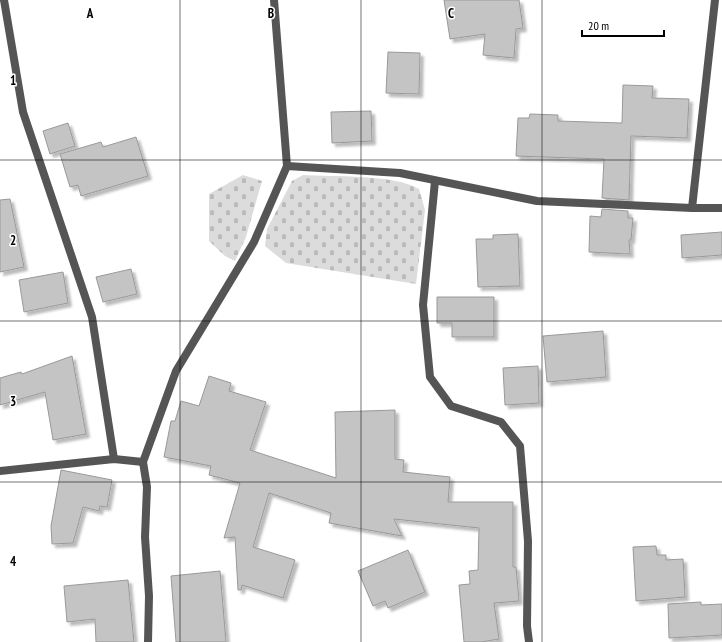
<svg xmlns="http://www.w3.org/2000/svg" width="722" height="642" viewBox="0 0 722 642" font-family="'PT Sans Narrow',sans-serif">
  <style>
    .cemetery { fill: url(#cemetery-stones) }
    .building { fill: #c4c4c4; stroke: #999; filter: url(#shadow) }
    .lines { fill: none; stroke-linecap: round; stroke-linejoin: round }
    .minor { stroke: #555; stroke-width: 8 }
    .grid { fill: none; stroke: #000; stroke-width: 1; stroke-opacity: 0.55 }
    .grid-label { font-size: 13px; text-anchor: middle; font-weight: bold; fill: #000; stroke: #fff; stroke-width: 3; stroke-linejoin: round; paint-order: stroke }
  </style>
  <defs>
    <pattern id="cemetery-stones" width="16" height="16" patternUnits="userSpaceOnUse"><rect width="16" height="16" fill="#dcdcdc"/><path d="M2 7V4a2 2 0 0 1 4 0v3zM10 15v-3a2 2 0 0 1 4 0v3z" fill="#bbb"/></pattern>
    <filter id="shadow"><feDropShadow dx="3.5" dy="3.5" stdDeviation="1" flood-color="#0004"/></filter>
  </defs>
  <rect width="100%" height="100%" fill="#fff"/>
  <g class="cemetery">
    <polygon points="243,175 262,181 246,237 235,261 225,256 209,241 209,194"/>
    <path d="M 303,175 C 333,177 394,174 419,189 L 425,210 L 416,284 L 286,263 L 265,246 L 267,229 L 292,181 Z"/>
  </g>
  <g class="building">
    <polygon points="444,0 519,0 523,28 516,29 514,58 483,55 485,34 450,39"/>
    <polygon points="388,52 420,53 419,94 386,93"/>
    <polygon points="623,85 653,86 652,98 689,99 687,138 631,136 629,200 602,198 604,159 516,156 518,118 529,118 530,114 558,115 558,121 622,123"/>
    <polygon points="371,111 372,141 332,143 331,112"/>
    <polygon points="68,123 75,146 50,154 43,131"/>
    <polygon points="136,137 148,176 81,196 78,185 70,187 60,154 101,142 103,147"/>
    <polygon points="10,199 24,267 0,272 0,200"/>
    <polygon points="602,209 628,211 628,218 633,218 631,240 629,240 630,254 589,252 590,216 601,217"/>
    <polygon points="722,232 722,255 682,258 681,235"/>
    <polygon points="518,234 520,286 478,287 476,239 493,239 493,235"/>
    <polygon points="131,269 137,294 103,302 96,277"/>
    <polygon points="63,272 68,303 24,312 19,280"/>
    <polygon points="437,297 494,297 494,337 452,337 452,323 437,323"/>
    <polygon points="603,331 606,377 547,382 543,336"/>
    <polygon points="72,356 86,434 53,440 45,392 0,405 0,378 21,372 22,374"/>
    <polygon points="538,366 539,403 505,405 503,368"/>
    <polygon points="209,376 231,383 229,391 266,402 250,450 336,478 335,412 395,410 395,459 404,460 403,472 450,477 448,502 513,502 513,567 516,567 519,601 494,603 499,639 481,642 464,642 459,585 470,584 469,571 478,570 479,528 394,519 402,536 329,523 331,513 269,493 253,547 295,560 283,598 242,585 241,590 238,590 235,537 224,538 240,483 209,475 211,466 164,457 171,421 175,421 181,401 199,406"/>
    <polygon points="61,470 112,480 107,507 100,506 99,511 83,507 73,543 52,544 51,526"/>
    <polygon points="656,546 657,555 666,555 666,560 683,559 685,597 636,601 633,547"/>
    <polygon points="408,550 425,592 388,608 385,601 373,606 358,571"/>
    <polygon points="220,571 226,642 176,642 171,576"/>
    <polygon points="128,580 134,642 96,642 95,619 67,622 64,586"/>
    <polygon points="701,602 701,605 722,604 722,635 669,638 668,604"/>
  </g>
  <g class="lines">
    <g class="minor">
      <polyline points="4,0 23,112 92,317 114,459"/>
      <polyline points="287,166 400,173 537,201 692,208 722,208"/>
      <polyline points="435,181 423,305 430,377 451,406 501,422 520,446 528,541 527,626 529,642"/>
      <polyline points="692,208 715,0"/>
      <polyline points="0,471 114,459 143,462"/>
      <polyline points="148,642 149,596 145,537 147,487 143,462 176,371 254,242 287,166 274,0"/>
    </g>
  </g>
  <path class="grid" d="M 180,0 L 180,642M 361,0 L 361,642M 542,0 L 542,642M 0,160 L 722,160M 0,321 L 722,321M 0,482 L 722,482"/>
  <g class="grid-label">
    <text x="90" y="18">A</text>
    <text x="271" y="18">B</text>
    <text x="451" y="18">C</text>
    <text x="13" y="85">1</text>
    <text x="13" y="245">2</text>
    <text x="13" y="406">3</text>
    <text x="13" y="566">4</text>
  </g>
  <path d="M582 30v6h82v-6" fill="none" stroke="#000000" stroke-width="2"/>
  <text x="588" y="30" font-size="12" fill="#000000" stroke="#ffffff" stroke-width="3" paint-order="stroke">20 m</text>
</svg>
